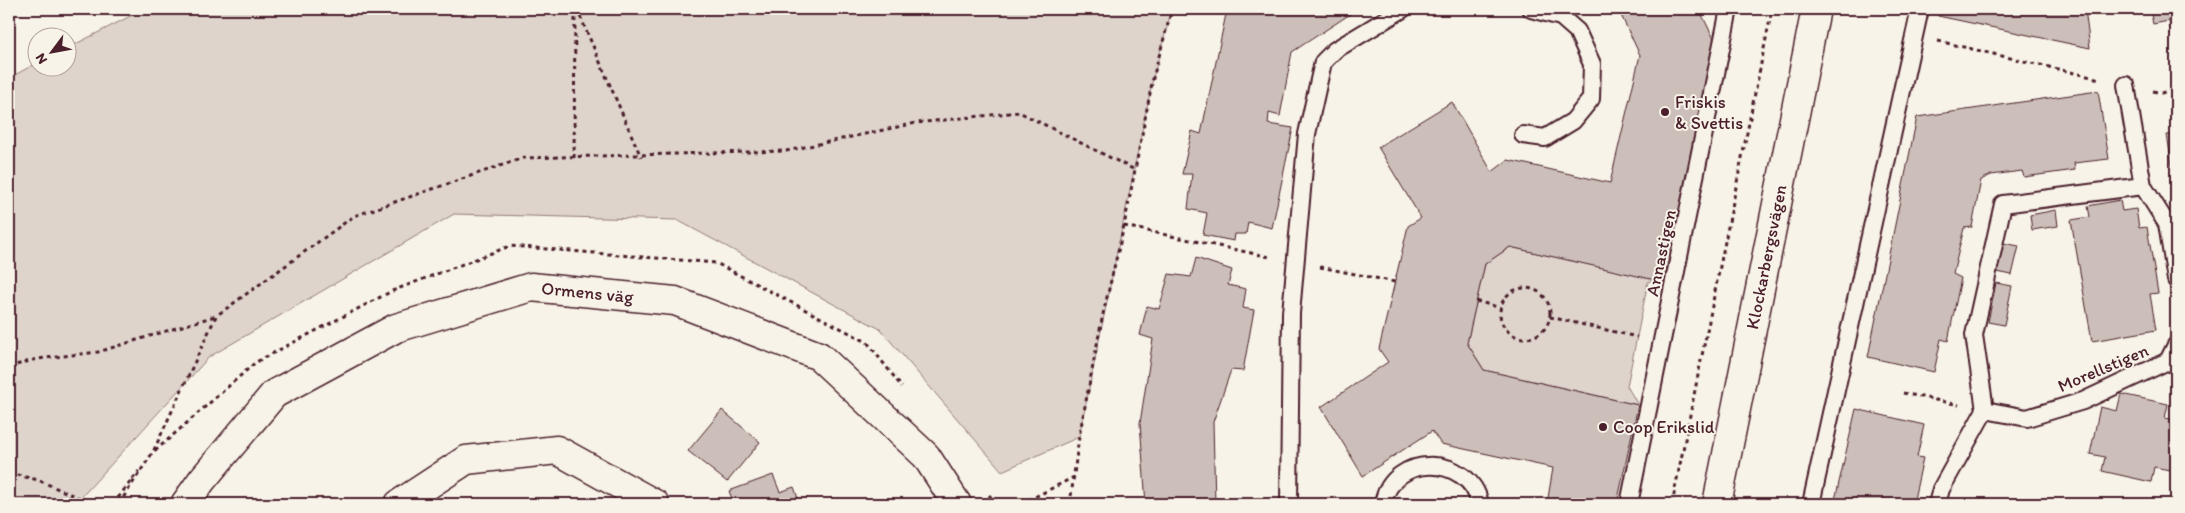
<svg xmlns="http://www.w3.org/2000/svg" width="2185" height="513" viewBox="0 0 2185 513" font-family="Itim,sans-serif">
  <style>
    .green { fill: #ded4cc; stroke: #947a7c }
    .building { fill: #ccbfb9; stroke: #4a1f2b }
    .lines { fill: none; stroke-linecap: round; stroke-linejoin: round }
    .service-casing { stroke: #4a1f2b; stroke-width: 20 }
    .minor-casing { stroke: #4a1f2b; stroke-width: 31 }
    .secondary-casing { stroke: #4a1f2b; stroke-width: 31 }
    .path { stroke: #4a1f2b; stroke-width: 3; stroke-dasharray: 4 4; stroke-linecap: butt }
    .service { stroke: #f7f3e8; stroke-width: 16 }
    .minor { stroke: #f7f3e8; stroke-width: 28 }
    .secondary { stroke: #f7f3e8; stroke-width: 28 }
    .poi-dot { fill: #4a1f2b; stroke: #f7f3e8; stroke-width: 2 }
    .labels { text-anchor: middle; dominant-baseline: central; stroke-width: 4; stroke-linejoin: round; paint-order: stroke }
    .poi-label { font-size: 18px; fill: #4a1f2b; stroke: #f7f3e8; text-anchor: start }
    .street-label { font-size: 18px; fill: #4a1f2b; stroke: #f7f3e8 }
  </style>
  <rect width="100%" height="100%" fill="#f7f3e8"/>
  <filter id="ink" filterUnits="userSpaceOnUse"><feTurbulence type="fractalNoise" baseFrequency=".02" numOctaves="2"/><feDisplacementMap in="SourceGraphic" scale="10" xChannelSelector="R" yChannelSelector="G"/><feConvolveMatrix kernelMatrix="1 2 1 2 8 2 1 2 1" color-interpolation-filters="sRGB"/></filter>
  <g filter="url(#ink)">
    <g class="green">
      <polygon points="144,9 1172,9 1153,78 1079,437 1002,471 880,329 677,220 454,214 209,357 75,504 9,504 9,78 37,63 38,68 68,68 68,48"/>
      <polygon points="1510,247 1656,279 1648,282 1627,386 1638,405 1484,370 1467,343 1485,264"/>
    </g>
    <g class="building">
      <polygon points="1227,9 1358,9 1292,52 1280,116 1269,113 1268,124 1293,128 1272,228 1248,222 1246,234 1235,234 1234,241 1203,235 1207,213 1188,209 1192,174 1182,174 1192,131 1201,134"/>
      <polygon points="1618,9 1699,9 1715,41 1664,282 1510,247 1485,264 1467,343 1484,370 1638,405 1617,504 1547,504 1553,468 1441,444 1432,431 1363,476 1321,407 1388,362 1379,349 1408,226 1421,218 1378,147 1452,102 1492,172 1508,160 1610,183 1640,55"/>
      <polygon points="1939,9 2085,9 2090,48 1938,16"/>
      <polygon points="2150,9 2176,9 2176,37 2172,38 2169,21 2153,24"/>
      <polygon points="2098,91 2109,159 2074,163 2075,170 2024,177 2022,171 1991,175 1981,180 1972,227 1964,228 1953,274 1961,278 1948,341 1941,339 1934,372 1868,357 1917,117"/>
      <polygon points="2176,134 2176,190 2167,135"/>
      <polygon points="2120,200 2122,211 2136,209 2139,228 2147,227 2158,293 2150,294 2156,330 2092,341 2071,220 2090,217 2088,206"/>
      <polygon points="2056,210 2058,226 2032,230 2030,215"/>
      <polygon points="2003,243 2019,246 2012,275 1997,272"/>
      <polygon points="1196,258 1232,270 1228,285 1246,289 1243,308 1254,310 1243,371 1231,370 1213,422 1215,504 1146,504 1140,423 1153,339 1140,335 1147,306 1159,309 1169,274 1191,277"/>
      <polygon points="1996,283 2012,286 2004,325 1988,322"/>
      <polygon points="2121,394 2168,404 2165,418 2176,420 2176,442 2170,470 2154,467 2151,482 2102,471 2105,457 2090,454 2100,407 2117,411"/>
      <polygon points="1856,409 1924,425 1917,457 1923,458 1913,504 1834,504"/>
      <polygon points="722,410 760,442 727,482 688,451"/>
      <polygon points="773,475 780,492 794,487 800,504 734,504 729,491"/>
    </g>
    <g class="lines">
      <g class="service-casing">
        <g id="service">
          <polyline points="2126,85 2143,186"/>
          <polyline points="1523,135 1545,138 1573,121 1591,99 1592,64 1577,31 1561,17 1531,9"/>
          <polyline points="2168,361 2176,345"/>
          <polyline points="1985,410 2027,418 2083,401 2168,361 2176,366"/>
          <polyline points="1289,504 1291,313 1307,134 1323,62 1335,50 1403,9"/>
          <path d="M 1383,504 C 1392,452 1470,454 1480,504"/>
          <polyline points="1629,504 1729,9"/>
          <polyline points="1811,504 1920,9"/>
          <polyline points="1937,504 1941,489 1985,410 1974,335 2003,204 2143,186 2167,224 2176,280"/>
        </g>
      </g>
      <g class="minor-casing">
        <g id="minor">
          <path id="s1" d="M 185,504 L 202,480 L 274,394 L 396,328 L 531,287 L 675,301 L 819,356 L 926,456 L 957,504"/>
          <polyline points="399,504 466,460 557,450 655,504"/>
        </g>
      </g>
      <g class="secondary-casing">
        <g id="secondary">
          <path id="s2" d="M 1717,504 L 1816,9"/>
        </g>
      </g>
      <g class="path">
        <polyline points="577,9 641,157"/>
        <polyline points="1938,41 2100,79"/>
        <polyline points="2153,91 2161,93 2176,89"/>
        <polyline points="574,158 575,9"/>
        <polyline points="1124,226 1270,257"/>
        <polyline points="1320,267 1395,282"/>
        <circle cx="1525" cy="313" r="25"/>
        <polyline points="1476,301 1501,308"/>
        <polyline points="1550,317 1637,337"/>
        <polyline points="9,367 37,359 98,352 215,316"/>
        <polyline points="1903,393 1959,405"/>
        <polyline points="155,451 256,362 392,291 510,246 716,263 867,342 902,387"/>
        <polyline points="9,473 38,480 93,504"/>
        <polyline points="989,495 996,504"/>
        <polyline points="113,504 139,471"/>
        <polyline points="119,504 153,452 216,316 354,216 523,158 786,151 916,123 1019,112 1135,170"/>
        <polyline points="1021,504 1074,477"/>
        <polyline points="1070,504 1079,437 1103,314 1124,226 1153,78 1172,9"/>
        <polyline points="1672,504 1772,9"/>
      </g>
      <use href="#service" class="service"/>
      <use href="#minor" class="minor"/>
      <use href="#secondary" class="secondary"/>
    </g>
  </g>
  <g class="poi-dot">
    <circle cx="1665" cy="112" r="5"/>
    <circle cx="1603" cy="427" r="5"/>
  </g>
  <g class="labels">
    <g class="poi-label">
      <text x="1675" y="102">Friskis<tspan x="1675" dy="21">&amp; Svettis</tspan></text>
      <text x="1613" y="427">Coop Erikslid</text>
    </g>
    <g class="street-label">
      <text transform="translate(1661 253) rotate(-78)">Annastigen</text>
      <text stroke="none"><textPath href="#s2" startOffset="252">Klockarbergsvägen</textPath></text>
      <text stroke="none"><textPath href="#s1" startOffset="478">Ormens väg</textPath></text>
      <text transform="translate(2103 368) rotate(-23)">Morellstigen</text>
    </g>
  </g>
  <rect width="2185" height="513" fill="none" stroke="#f7f3e8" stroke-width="30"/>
  <rect x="15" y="15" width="2155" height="483" fill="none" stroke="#4a1f2b" stroke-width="2" filter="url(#ink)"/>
  <g transform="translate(52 52) rotate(238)"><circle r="24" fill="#f7f3e8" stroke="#b29e9c"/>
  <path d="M0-4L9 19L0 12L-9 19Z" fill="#4a1f2b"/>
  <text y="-8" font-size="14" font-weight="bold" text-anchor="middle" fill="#4a1f2b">N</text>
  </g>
</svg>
